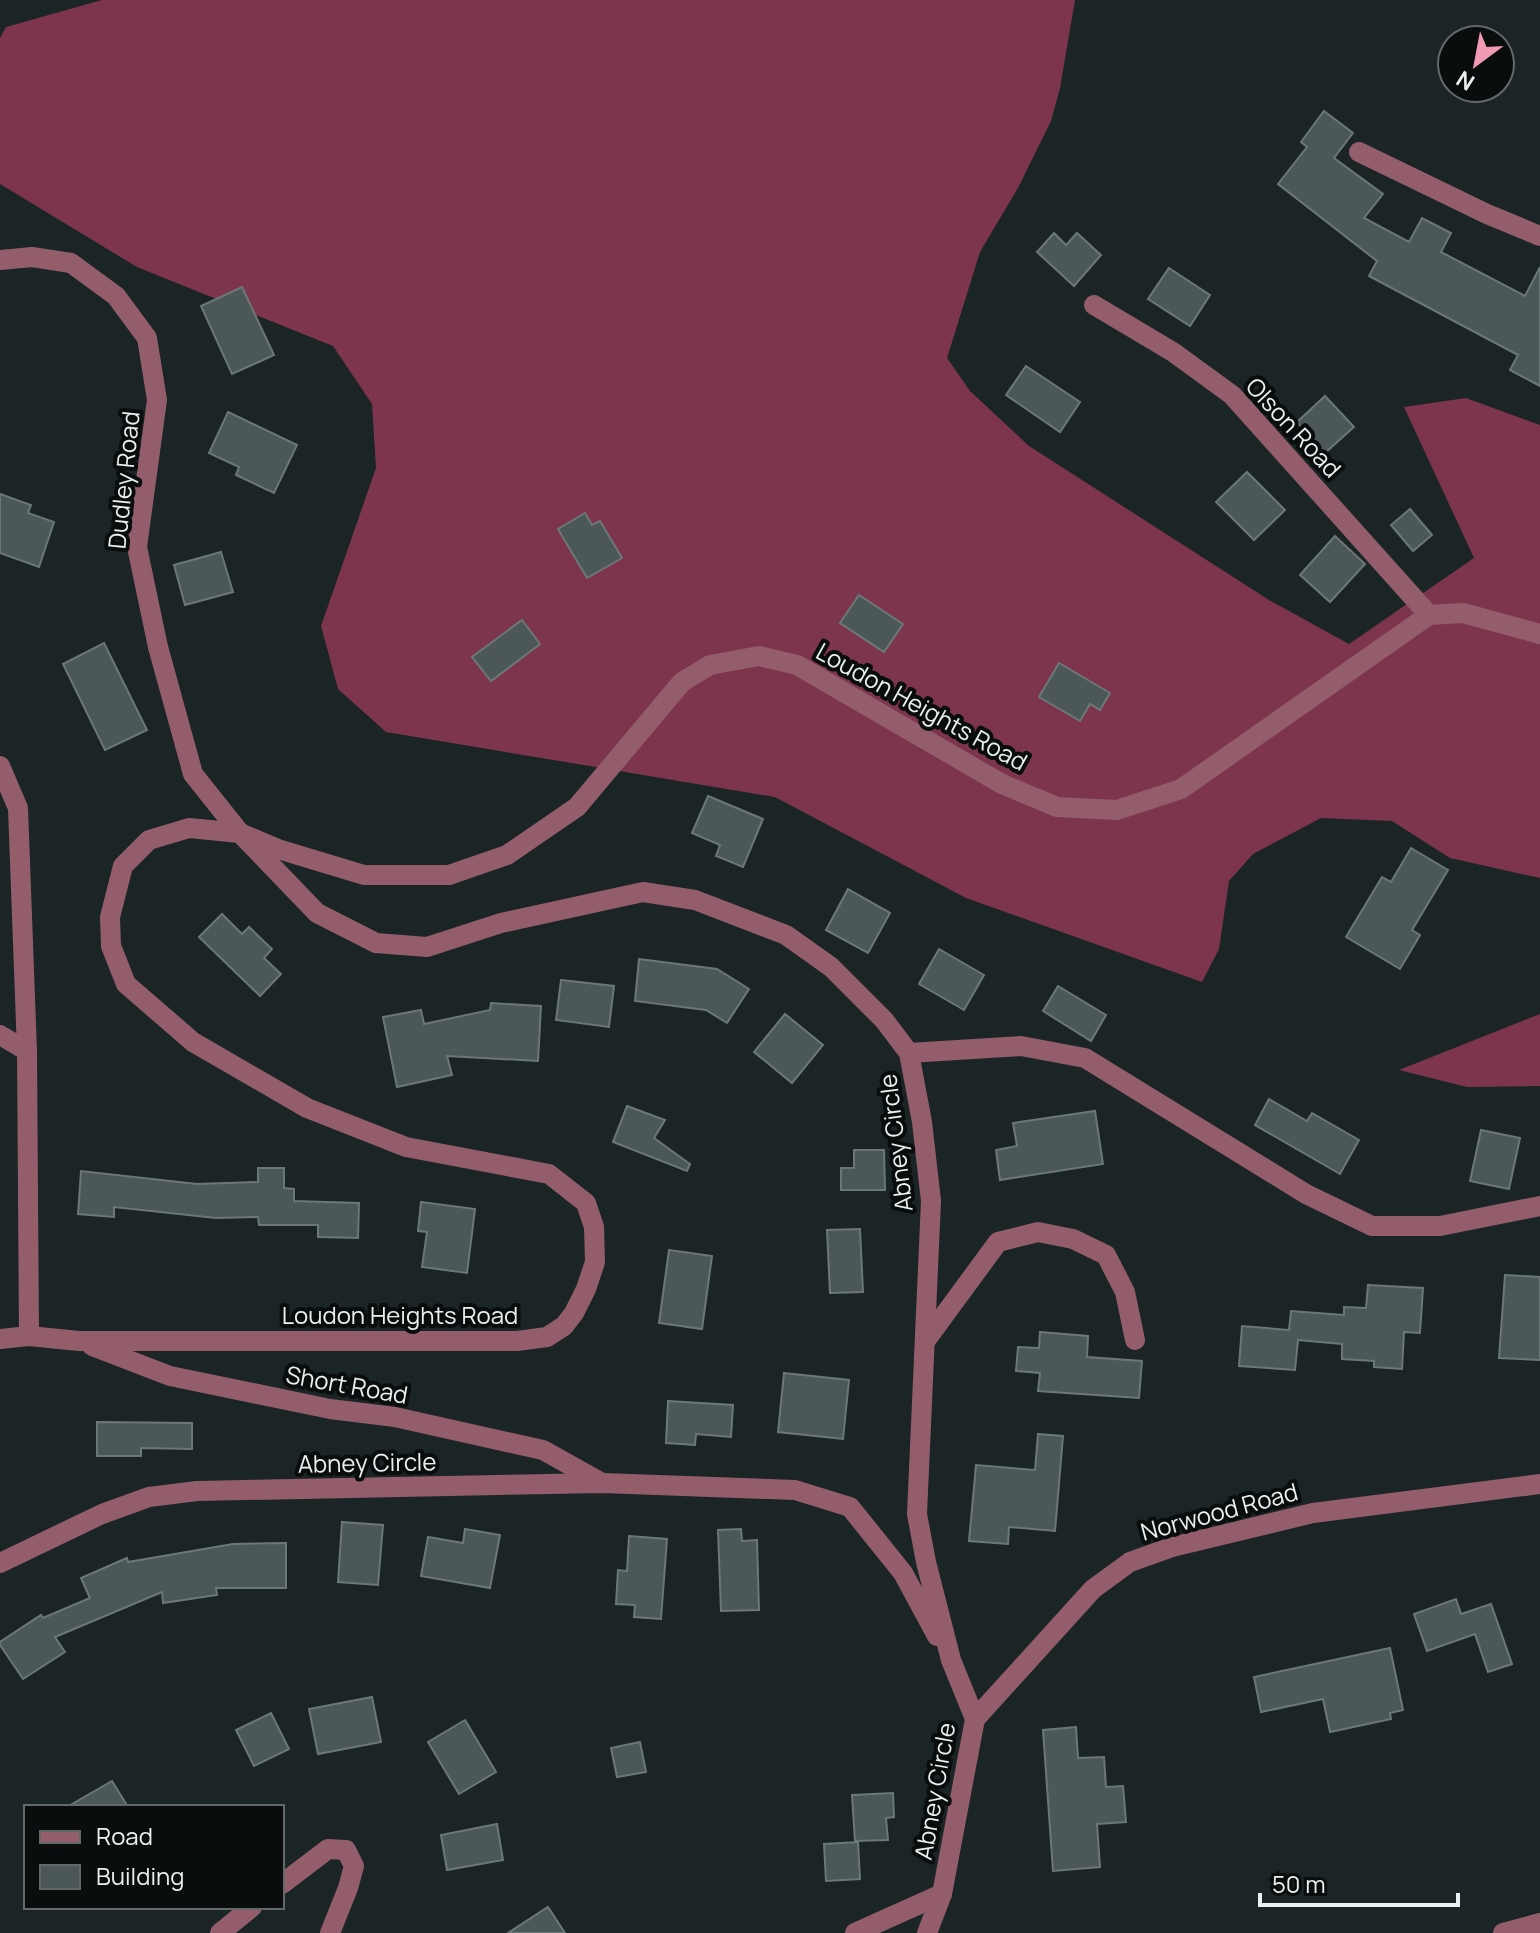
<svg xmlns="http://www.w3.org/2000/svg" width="1540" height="1933" viewBox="0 0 1540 1933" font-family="Manrope,sans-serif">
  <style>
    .forest { fill: #7d354d }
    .building { fill: #4c5757; stroke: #6c7878; stroke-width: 2 }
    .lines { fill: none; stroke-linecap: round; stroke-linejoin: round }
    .minor { stroke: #935d6c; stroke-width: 20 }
    .labels { text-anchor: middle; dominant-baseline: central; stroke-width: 8; stroke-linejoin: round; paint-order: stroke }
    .street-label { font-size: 24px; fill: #e9f0f0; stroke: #090d0d }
  </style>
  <rect width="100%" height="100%" fill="#1b2525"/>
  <g class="forest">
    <polygon points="102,0 1075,0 1060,88 1051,121 1019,186 980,252 947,358 970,391 1029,446 1269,600 1349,644 1474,558 1404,407 1466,398 1540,425 1540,878 1450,858 1392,821 1321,818 1253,854 1229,881 1219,949 1202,982 966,898 775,797 386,732 338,689 321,626 376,468 372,404 333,346 137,267 0,184 0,38 6,27"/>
    <polygon points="1540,1014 1540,1086 1467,1087 1399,1070"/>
  </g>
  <g class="building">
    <polygon points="1324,111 1353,133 1334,158 1383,194 1364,218 1409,242 1422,218 1451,233 1441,252 1525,296 1540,267 1540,386 1510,370 1518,355 1369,276 1377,261 1278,184 1307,147 1301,142"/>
    <polygon points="1054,233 1066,245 1077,233 1101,255 1074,286 1037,252"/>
    <polygon points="1169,268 1210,295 1190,326 1148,299"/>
    <polygon points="242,287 274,355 232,374 201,306"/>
    <polygon points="1026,366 1080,402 1060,432 1006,395"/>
    <polygon points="1325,396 1354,427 1325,453 1297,422"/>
    <polygon points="228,412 297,445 274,493 236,475 239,467 209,453"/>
    <polygon points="1247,472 1285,510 1254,540 1216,502"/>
    <polygon points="0,494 31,505 28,513 54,522 39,567 0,553"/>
    <polygon points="1410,509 1432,535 1413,551 1391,525"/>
    <polygon points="585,513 592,525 600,521 622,558 587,578 558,529"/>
    <polygon points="1335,536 1365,564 1330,602 1300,575"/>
    <polygon points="221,552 233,592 185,605 174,565"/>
    <polygon points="859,595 903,624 884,652 840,623"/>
    <polygon points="522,620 540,644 491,681 472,657"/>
    <polygon points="104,643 147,730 105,750 63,664"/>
    <polygon points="1059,663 1110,693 1100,710 1090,704 1080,721 1039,697"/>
    <polygon points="708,796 763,819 743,867 716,856 720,845 692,833"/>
    <polygon points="1411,848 1448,870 1412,930 1420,935 1400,969 1346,937 1382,877 1391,882"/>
    <polygon points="848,889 890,913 868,953 826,930"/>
    <polygon points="222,914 242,934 249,927 272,949 264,958 281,974 260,996 199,937"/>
    <polygon points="939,949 984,975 964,1010 919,984"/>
    <polygon points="639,959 717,969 749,989 727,1023 706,1010 635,1001"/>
    <polygon points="561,980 614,986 609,1027 556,1020"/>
    <polygon points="1058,986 1106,1015 1091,1041 1043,1011"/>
    <polygon points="491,1003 541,1006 538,1061 447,1056 452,1075 397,1087 383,1017 421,1010 424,1024 490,1010"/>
    <polygon points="785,1014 823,1045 792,1083 754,1052"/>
    <polygon points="1269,1099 1307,1121 1312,1113 1359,1140 1340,1174 1255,1125"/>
    <polygon points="627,1106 665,1120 654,1138 690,1164 687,1171 613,1142"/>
    <polygon points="1095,1111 1103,1164 1000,1180 996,1150 1017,1146 1013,1123"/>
    <polygon points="1481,1130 1520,1138 1509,1189 1470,1181"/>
    <polygon points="854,1150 884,1150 885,1190 841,1190 841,1168 854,1168"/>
    <polygon points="258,1168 284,1168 284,1188 294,1189 294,1201 359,1203 358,1238 318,1237 318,1225 259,1225 258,1217 216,1218 114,1207 114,1217 78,1214 81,1171 197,1184 258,1182"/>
    <polygon points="421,1202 475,1209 467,1273 422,1267 427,1232 418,1231"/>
    <polygon points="860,1229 863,1292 830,1293 827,1230"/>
    <polygon points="669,1250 712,1256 702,1329 659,1323"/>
    <polygon points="1505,1275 1540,1277 1540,1360 1499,1358"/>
    <polygon points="1368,1285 1423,1288 1420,1333 1404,1332 1402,1369 1374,1367 1374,1361 1342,1359 1342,1344 1298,1340 1295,1370 1239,1366 1242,1326 1289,1330 1291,1311 1344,1315 1344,1307 1366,1308"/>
    <polygon points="1040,1332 1088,1336 1087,1357 1142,1361 1139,1398 1038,1391 1040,1373 1016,1371 1018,1347 1039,1348"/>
    <polygon points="784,1373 849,1380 843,1439 778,1432"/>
    <polygon points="668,1401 733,1405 731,1437 696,1434 695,1445 666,1443"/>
    <polygon points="97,1422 192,1423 192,1449 141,1448 141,1456 97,1456"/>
    <polygon points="1038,1434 1063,1436 1055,1531 1009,1527 1008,1544 969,1541 976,1465 1035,1470"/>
    <polygon points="342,1522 383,1525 378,1585 338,1582"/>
    <polygon points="465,1529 500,1535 490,1588 421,1576 428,1537 463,1543"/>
    <polygon points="741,1529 742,1541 757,1540 759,1610 721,1611 718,1530"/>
    <polygon points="629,1536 667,1539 661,1619 634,1617 635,1605 616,1604 618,1570 627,1571"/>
    <polygon points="286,1543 286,1588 216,1588 217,1595 163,1603 162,1592 55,1637 65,1652 23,1679 0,1645 0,1642 41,1615 43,1618 90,1598 81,1578 127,1558 128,1562 233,1544"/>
    <polygon points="1456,1599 1461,1614 1491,1604 1512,1664 1488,1672 1475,1634 1427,1651 1414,1614"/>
    <polygon points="1390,1648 1403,1710 1390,1713 1391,1719 1330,1732 1323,1699 1261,1712 1254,1677"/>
    <polygon points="372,1697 381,1742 318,1754 309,1709"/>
    <polygon points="271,1713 289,1749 254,1766 236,1730"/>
    <polygon points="465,1720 496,1772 459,1794 428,1742"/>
    <polygon points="1076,1727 1078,1758 1104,1757 1106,1787 1123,1786 1126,1822 1097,1824 1100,1867 1053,1871 1043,1730"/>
    <polygon points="640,1742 646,1772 617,1777 611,1748"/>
    <polygon points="112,1781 128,1807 67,1807"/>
    <polygon points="893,1793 894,1817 886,1818 888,1840 855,1841 852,1795"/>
    <polygon points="497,1824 503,1860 447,1870 441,1835"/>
    <polygon points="858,1842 860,1879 826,1881 824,1844"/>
    <polygon points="548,1907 565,1933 508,1933"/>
  </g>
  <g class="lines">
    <g class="minor">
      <polyline points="1359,152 1487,214 1540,236"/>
      <polyline points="0,260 32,257 71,263 116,296 147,338 157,400 137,547 158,647 193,774 240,833 317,913 376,943 427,947 501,923 643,892 695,900 786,935 831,967 884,1020 909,1053 922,1122 931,1201 917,1514 926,1562 951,1660 975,1719 942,1894 927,1933"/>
      <polyline points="1094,305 1173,352 1232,395 1429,615"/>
      <polyline points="0,766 18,808 27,1051 29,1336"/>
      <polyline points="0,1035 27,1051"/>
      <polyline points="909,1053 1021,1046 1085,1058 1306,1194 1372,1226 1440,1226 1540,1206"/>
      <polyline points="0,1339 29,1336 79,1341 517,1341 547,1337 564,1326 574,1313 586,1289 595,1262 594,1227 586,1203 549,1174 406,1147 307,1108 193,1042 126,984 111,946 110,917 123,866 149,840 189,828 240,833 278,849 364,875 449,875 507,855 577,807 682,682 710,665 759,656 797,665 1002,784 1057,807 1117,810 1181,789 1429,615 1463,613 1540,634"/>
      <polyline points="926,1340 998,1242 1038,1232 1073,1239 1106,1255 1125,1292 1135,1340"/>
      <polyline points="92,1346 170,1376 330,1409 395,1417 543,1450 602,1483"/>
      <polyline points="0,1563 102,1514 149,1497 197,1491 602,1483 795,1490 850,1507 903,1573 937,1636"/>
      <polyline points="975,1719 1093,1589 1130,1562 1172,1547 1313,1513 1540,1484"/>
      <polyline points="282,1884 328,1849 346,1850 354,1866 348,1888 330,1933"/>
      <polyline points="220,1933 252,1907"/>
      <polyline points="855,1933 942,1894"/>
      <polyline points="1503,1933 1540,1923"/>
    </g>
  </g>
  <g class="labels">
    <g class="street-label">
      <text transform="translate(1294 427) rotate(47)">Olson Road</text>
      <text transform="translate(123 480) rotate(-84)">Dudley Road</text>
      <text transform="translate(922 706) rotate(29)">Loudon Heights Road</text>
      <text transform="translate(895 1143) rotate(-97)">Abney Circle</text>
      <text x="400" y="1314">Loudon Heights Road</text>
      <text transform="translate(347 1384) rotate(10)">Short Road</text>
      <text transform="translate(367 1462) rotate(-1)">Abney Circle</text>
      <text transform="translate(1219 1511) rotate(-15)">Norwood Road</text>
      <text transform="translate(934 1791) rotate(-80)">Abney Circle</text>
    </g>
  </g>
  <rect x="24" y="1805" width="260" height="104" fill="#090d0d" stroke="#636868" stroke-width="2"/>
  <rect x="40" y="1831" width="40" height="12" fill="#935d6c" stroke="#636868" stroke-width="2"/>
  <text x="96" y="1845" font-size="24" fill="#e9f0f0">Road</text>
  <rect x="40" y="1865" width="40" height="24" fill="#4c5757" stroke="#636868" stroke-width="2"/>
  <text x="96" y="1885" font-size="24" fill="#e9f0f0">Building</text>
  <g transform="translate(1476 64) rotate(212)"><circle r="38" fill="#090d0d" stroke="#636868" stroke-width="2"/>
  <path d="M0-6L14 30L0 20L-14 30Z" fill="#f19ab3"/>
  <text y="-12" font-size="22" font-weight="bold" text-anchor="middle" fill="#e9f0f0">N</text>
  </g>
  <path d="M1260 1893v12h198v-12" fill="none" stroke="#e9f0f0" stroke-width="4"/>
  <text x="1272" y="1893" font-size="24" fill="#e9f0f0" stroke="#090d0d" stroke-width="6" paint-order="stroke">50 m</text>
</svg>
